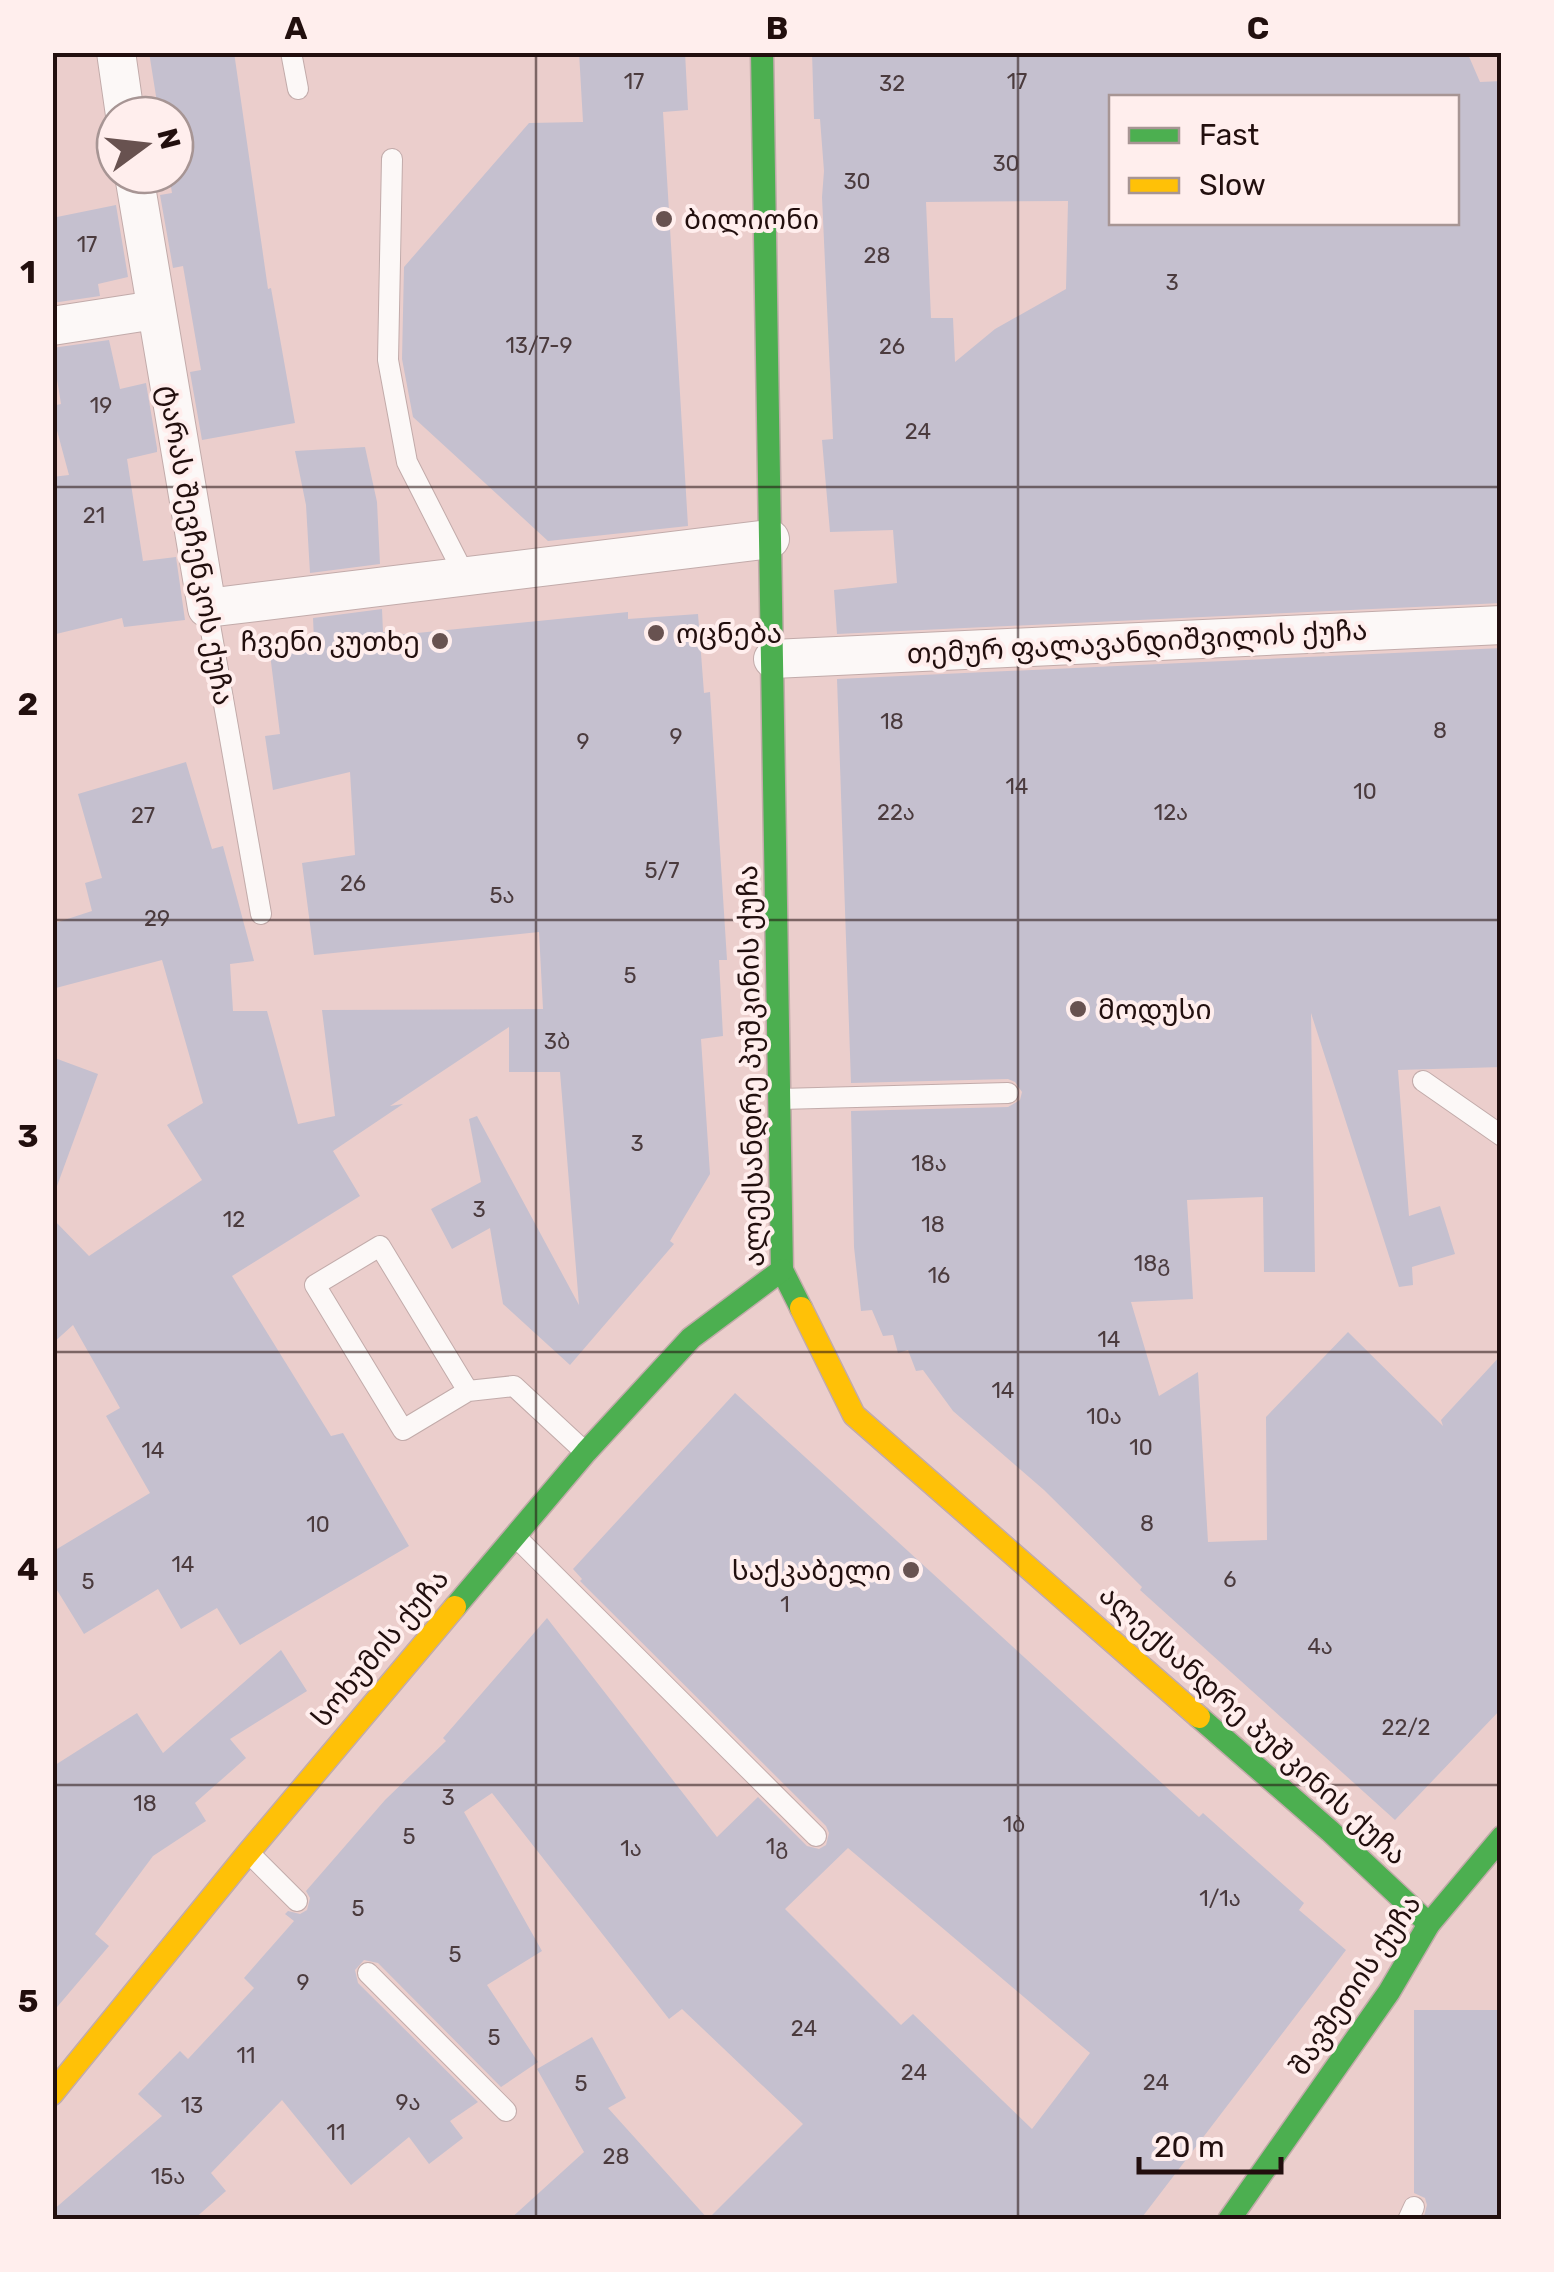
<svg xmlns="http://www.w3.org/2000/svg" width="1554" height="2272" viewBox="0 0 1554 2272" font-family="Rubik,'Noto Sans Georgian',sans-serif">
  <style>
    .building { fill: #c5c0cf; fill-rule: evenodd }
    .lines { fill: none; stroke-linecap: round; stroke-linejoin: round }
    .lane-casing { stroke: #c2abaa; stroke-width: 22 }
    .street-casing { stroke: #c2abaa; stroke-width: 40 }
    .fast-casing { stroke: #c2abaa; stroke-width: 25 }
    .slow-casing { stroke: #c2abaa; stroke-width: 25 }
    .lane { stroke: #fcf8f7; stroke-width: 20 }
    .street { stroke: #fcf8f7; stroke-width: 38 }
    .fast { stroke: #4caf50; stroke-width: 22 }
    .slow { stroke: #ffc107; stroke-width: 22 }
    .grid { fill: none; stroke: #220f0e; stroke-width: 2.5; stroke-opacity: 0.55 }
    .poi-dot { fill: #685250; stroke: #ffeeed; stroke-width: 4 }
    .labels { text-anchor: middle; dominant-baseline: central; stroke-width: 8; stroke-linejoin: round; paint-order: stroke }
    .number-label { font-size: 22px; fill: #4b3b3e }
    .poi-label { font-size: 28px; fill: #220f0e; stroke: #ffeeed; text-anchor: start }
    .street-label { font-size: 28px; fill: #220f0e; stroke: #ffeeed }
    .neatline { fill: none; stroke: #220f0e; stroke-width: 4 }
    .grid-label { font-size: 32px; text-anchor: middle; font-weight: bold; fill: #220f0e }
  </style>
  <rect width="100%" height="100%" fill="#ebcecc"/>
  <g class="building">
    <polygon points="149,52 234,52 268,289 271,288 295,423 202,440 190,372 201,370 183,266 173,268 160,195 172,193 169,175 175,175 175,115 159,115"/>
    <polygon points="579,52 685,52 688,110 663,112 688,526 548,541 413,417 402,359 404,267 529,123 583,122"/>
    <path d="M 812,52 L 1467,52 L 1480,82 L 1502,81 L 1502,603 L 837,634 L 834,590 L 897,583 L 893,530 L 830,532 L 822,440 L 833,439 L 822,197 L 824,171 L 820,119 L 814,119 ZM 1112,98 L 1456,98 L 1456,222 L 1112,222 ZM 1068,201 L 1066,289 L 995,329 L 955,362 L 953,318 L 931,318 L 926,202 Z"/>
    <polygon points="116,205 128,277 98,284 100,296 52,303 52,218"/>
    <polygon points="109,340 120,389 146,383 157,448 157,452 127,459 143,561 176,557 185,620 124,627 122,618 52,635 52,477 69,475 52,412 52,406 61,404 52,348"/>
    <polygon points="365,447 377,502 380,564 310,573 306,505 295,451"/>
    <polygon points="382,609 383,632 386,632 387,636 628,612 628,619 698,614 704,693 710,692 727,960 719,960 723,1036 701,1039 710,1174 670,1241 674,1244 570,1365 503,1304 490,1228 452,1249 431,1209 481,1182 469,1119 477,1116 579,1305 560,1072 509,1072 509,1027 390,1106 403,1104 333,1151 360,1196 232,1276 331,1436 343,1433 409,1546 240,1645 217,1608 181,1629 158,1589 84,1634 52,1582 52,1552 150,1493 106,1416 120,1408 73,1325 52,1344 52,1218 89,1256 202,1180 167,1125 203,1103 162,960 52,989 52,924 92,911 85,883 102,878 78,794 186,762 212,849 223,846 254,961 230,964 233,1011 267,1011 298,1124 335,1116 322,1010 543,1009 539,932 314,955 302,863 355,855 350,772 273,790 265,736 280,734 269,646 314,640 313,618"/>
    <polygon points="1502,648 1502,1067 1398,1070 1409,1216 1440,1206 1455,1254 1412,1267 1413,1285 1399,1287 1311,1013 1315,1272 1264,1272 1263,1197 1187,1200 1193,1299 1131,1302 1159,1396 1198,1372 1208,1542 1267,1540 1266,1417 1348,1332 1443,1426 1441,1420 1502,1354 1502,1708 1395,1820 1140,1590 1142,1587 1044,1490 953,1411 923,1370 916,1371 908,1350 898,1353 893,1335 883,1336 872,1310 861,1311 854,1247 851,1111 1008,1107 1020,1100 1022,1092 1015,1082 1008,1079 851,1083 837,679"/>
    <polygon points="52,1057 98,1074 57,1186 52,1186"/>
    <path d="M 735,1393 L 1199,1817 L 1203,1813 L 1304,1903 L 1299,1910 L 1346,1950 L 1140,2220 L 509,2220 L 584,2152 L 537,2069 L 592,2037 L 626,2098 L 608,2108 L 708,2219 L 803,2124 L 682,2009 L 669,2019 L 492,1793 L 464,1812 L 542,1951 L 487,1985 L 538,2062 L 501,2087 L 378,1963 L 364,1960 L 355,1970 L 358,1983 L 478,2102 L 450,2121 L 463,2138 L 429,2164 L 409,2137 L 351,2185 L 282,2100 L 211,2173 L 226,2191 L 193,2220 L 52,2220 L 52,2211 L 162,2116 L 138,2094 L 180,2051 L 188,2059 L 254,1988 L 244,1978 L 294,1921 L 285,1914 L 288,1911 L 300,1914 L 307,1910 L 310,1898 L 306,1891 L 385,1800 L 446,1741 L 443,1738 L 547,1618 L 717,1837 L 758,1797 L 807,1846 L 819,1849 L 826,1845 L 829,1833 L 826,1826 L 580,1581 L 582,1579 L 573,1569 ZM 848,1848 L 1090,2053 L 1032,2129 L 913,2014 L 901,2025 L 785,1909 Z"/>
    <polygon points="281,1650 307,1691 230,1739 246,1758 195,1803 206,1821 153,1856 95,1934 109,1946 52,2013 52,1767 137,1713 163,1753"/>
    <polygon points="1414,2010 1502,2010 1502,2220 1423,2220 1427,2205 1425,2198 1414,2193"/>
  </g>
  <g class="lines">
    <g class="lane-casing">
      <g id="lane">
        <polyline points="291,52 298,89"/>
        <polyline points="392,159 388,360 407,462 464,574"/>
        <polyline points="207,608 261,914"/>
        <polyline points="1423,1081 1502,1136"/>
        <polyline points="780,1099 1008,1093"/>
        <polyline points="468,1391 380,1246 315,1285 403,1430 468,1391 514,1386 584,1451"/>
        <polyline points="515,1536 816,1836"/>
        <polyline points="249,1853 297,1901"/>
        <polyline points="368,1973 506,2111"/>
        <polyline points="1408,2220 1414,2207"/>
      </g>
    </g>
    <g class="street-casing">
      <g id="street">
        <polyline points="116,52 125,115"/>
        <polyline points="134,175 207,608 770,539"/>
        <polyline points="52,326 155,310"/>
        <polyline points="773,659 1502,625"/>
      </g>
    </g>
    <g class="fast-casing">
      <g id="fast">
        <polyline points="762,52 782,1270 801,1308"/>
        <polyline points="455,1607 586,1452 691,1338 782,1270"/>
        <polyline points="1199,1717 1330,1831 1429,1924"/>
        <polyline points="1229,2220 1389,1992 1429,1924 1502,1837"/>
      </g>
    </g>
    <g class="slow-casing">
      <g id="slow">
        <polyline points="801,1308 854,1415 1199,1717"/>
        <polyline points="52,2094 248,1853 455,1607"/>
      </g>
    </g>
    <use href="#lane" class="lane"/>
    <use href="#street" class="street"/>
    <use href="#fast" class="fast"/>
    <use href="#slow" class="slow"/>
  </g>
  <path class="grid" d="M 536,52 L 536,2220M 1018,52 L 1018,2220M 52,487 L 1502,487M 52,920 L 1502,920M 52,1352 L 1502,1352M 52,1785 L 1502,1785"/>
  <g class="poi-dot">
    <circle cx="664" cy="219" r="10"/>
    <circle cx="656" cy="633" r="10"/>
    <circle cx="440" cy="641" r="10"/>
    <circle cx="1078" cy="1009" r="10"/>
    <circle cx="911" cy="1570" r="10"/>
  </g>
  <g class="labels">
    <g class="number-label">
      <text x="634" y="81">17</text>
      <text x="1017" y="81">17</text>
      <text x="892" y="83">32</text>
      <text x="1006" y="163">30</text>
      <text x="857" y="181">30</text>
      <text x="87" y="244">17</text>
      <text x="877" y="255">28</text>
      <text x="1172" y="282">3</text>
      <text x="539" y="345">13/7-9</text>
      <text x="892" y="346">26</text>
      <text x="101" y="405">19</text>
      <text x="918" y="431">24</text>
      <text x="94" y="515">21</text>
      <text x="892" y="721">18</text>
      <text x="1440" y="730">8</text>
      <text x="676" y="736">9</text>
      <text x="583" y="741">9</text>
      <text x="1017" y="786">14</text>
      <text x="1365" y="791">10</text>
      <text x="896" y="812">22ა</text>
      <text x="1171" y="812">12ა</text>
      <text x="143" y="815">27</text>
      <text x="662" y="870">5/7</text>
      <text x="353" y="883">26</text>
      <text x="502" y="895">5ა</text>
      <text x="157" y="918">29</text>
      <text x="630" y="975">5</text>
      <text x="557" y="1041">3ბ</text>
      <text x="637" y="1143">3</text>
      <text x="929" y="1163">18ა</text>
      <text x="479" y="1209">3</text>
      <text x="234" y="1219">12</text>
      <text x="933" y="1224">18</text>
      <text x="1152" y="1263">18გ</text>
      <text x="939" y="1275">16</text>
      <text x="1109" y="1339">14</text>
      <text x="1003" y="1390">14</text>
      <text x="1104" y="1416">10ა</text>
      <text x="1141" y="1447">10</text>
      <text x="153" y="1450">14</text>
      <text x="1147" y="1523">8</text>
      <text x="318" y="1524">10</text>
      <text x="183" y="1564">14</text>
      <text x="1230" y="1579">6</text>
      <text x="88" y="1581">5</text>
      <text x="785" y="1604">1</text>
      <text x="1320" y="1646">4ა</text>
      <text x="1406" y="1727">22/2</text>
      <text x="448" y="1797">3</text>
      <text x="145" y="1803">18</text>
      <text x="1014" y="1824">1ბ</text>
      <text x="409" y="1836">5</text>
      <text x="777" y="1846">1გ</text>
      <text x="631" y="1848">1ა</text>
      <text x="1220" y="1898">1/1ა</text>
      <text x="358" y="1908">5</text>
      <text x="455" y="1954">5</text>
      <text x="303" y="1982">9</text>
      <text x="804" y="2028">24</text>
      <text x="494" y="2037">5</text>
      <text x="246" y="2055">11</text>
      <text x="914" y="2072">24</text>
      <text x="1156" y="2082">24</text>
      <text x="581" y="2083">5</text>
      <text x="408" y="2102">9ა</text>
      <text x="192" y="2105">13</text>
      <text x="336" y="2132">11</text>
      <text x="616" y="2156">28</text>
      <text x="168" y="2176">15ა</text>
    </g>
    <g class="poi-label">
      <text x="684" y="219">ბილიონი</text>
      <text x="676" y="633">ოცნება</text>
      <text x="420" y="641" text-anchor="end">ჩვენი კუთხე</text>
      <text x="1098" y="1009">მოდუსი</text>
      <text x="891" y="1570" text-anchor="end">საქკაბელი</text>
    </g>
    <g class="street-label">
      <text transform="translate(196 545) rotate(80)">ტარას შევჩენკოს ქუჩა</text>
      <text transform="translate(1137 642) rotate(-3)">თემურ ფალავანდიშვილის ქუჩა</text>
      <text transform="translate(751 1066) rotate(-91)">ალექსანდრე პუშკინის ქუჩა</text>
      <text transform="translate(380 1648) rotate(-50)">სოხუმის ქუჩა</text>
      <text transform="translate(1253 1725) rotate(42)">ალექსანდრე პუშკინის ქუჩა</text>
      <text transform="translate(1355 1985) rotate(-56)">შავშეთის ქუჩა</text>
    </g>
  </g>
  <rect width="1554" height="2272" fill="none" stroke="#ffeeed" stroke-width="110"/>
  <rect x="1109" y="95" width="350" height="130" fill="#ffeeed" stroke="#a79594" stroke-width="2.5"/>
  <rect x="1129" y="128" width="50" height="15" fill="#4caf50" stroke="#a79594" stroke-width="2.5"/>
  <text x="1199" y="145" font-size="30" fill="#220f0e">Fast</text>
  <rect x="1129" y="178" width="50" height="15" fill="#ffc107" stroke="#a79594" stroke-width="2.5"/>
  <text x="1199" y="195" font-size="30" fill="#220f0e">Slow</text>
  <g transform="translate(145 145) rotate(75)"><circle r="48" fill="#ffeeed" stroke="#a79594" stroke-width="2.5"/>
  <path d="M0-8L18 38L0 25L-18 38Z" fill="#685250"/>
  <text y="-15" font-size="28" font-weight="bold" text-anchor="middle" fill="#220f0e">N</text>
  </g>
  <path d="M1139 2157v15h142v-15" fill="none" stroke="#220f0e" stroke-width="5"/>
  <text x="1154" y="2157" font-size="30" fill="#220f0e" stroke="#ffeeed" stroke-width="8" paint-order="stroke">20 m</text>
  <rect x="55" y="55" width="1444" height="2162" class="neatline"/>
  <g class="grid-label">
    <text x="296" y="39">A</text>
    <text x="777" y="39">B</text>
    <text x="1258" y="39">C</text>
    <text x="28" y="283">1</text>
    <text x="28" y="715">2</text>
    <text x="28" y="1147">3</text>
    <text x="28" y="1580">4</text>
    <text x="28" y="2012">5</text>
  </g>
</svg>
